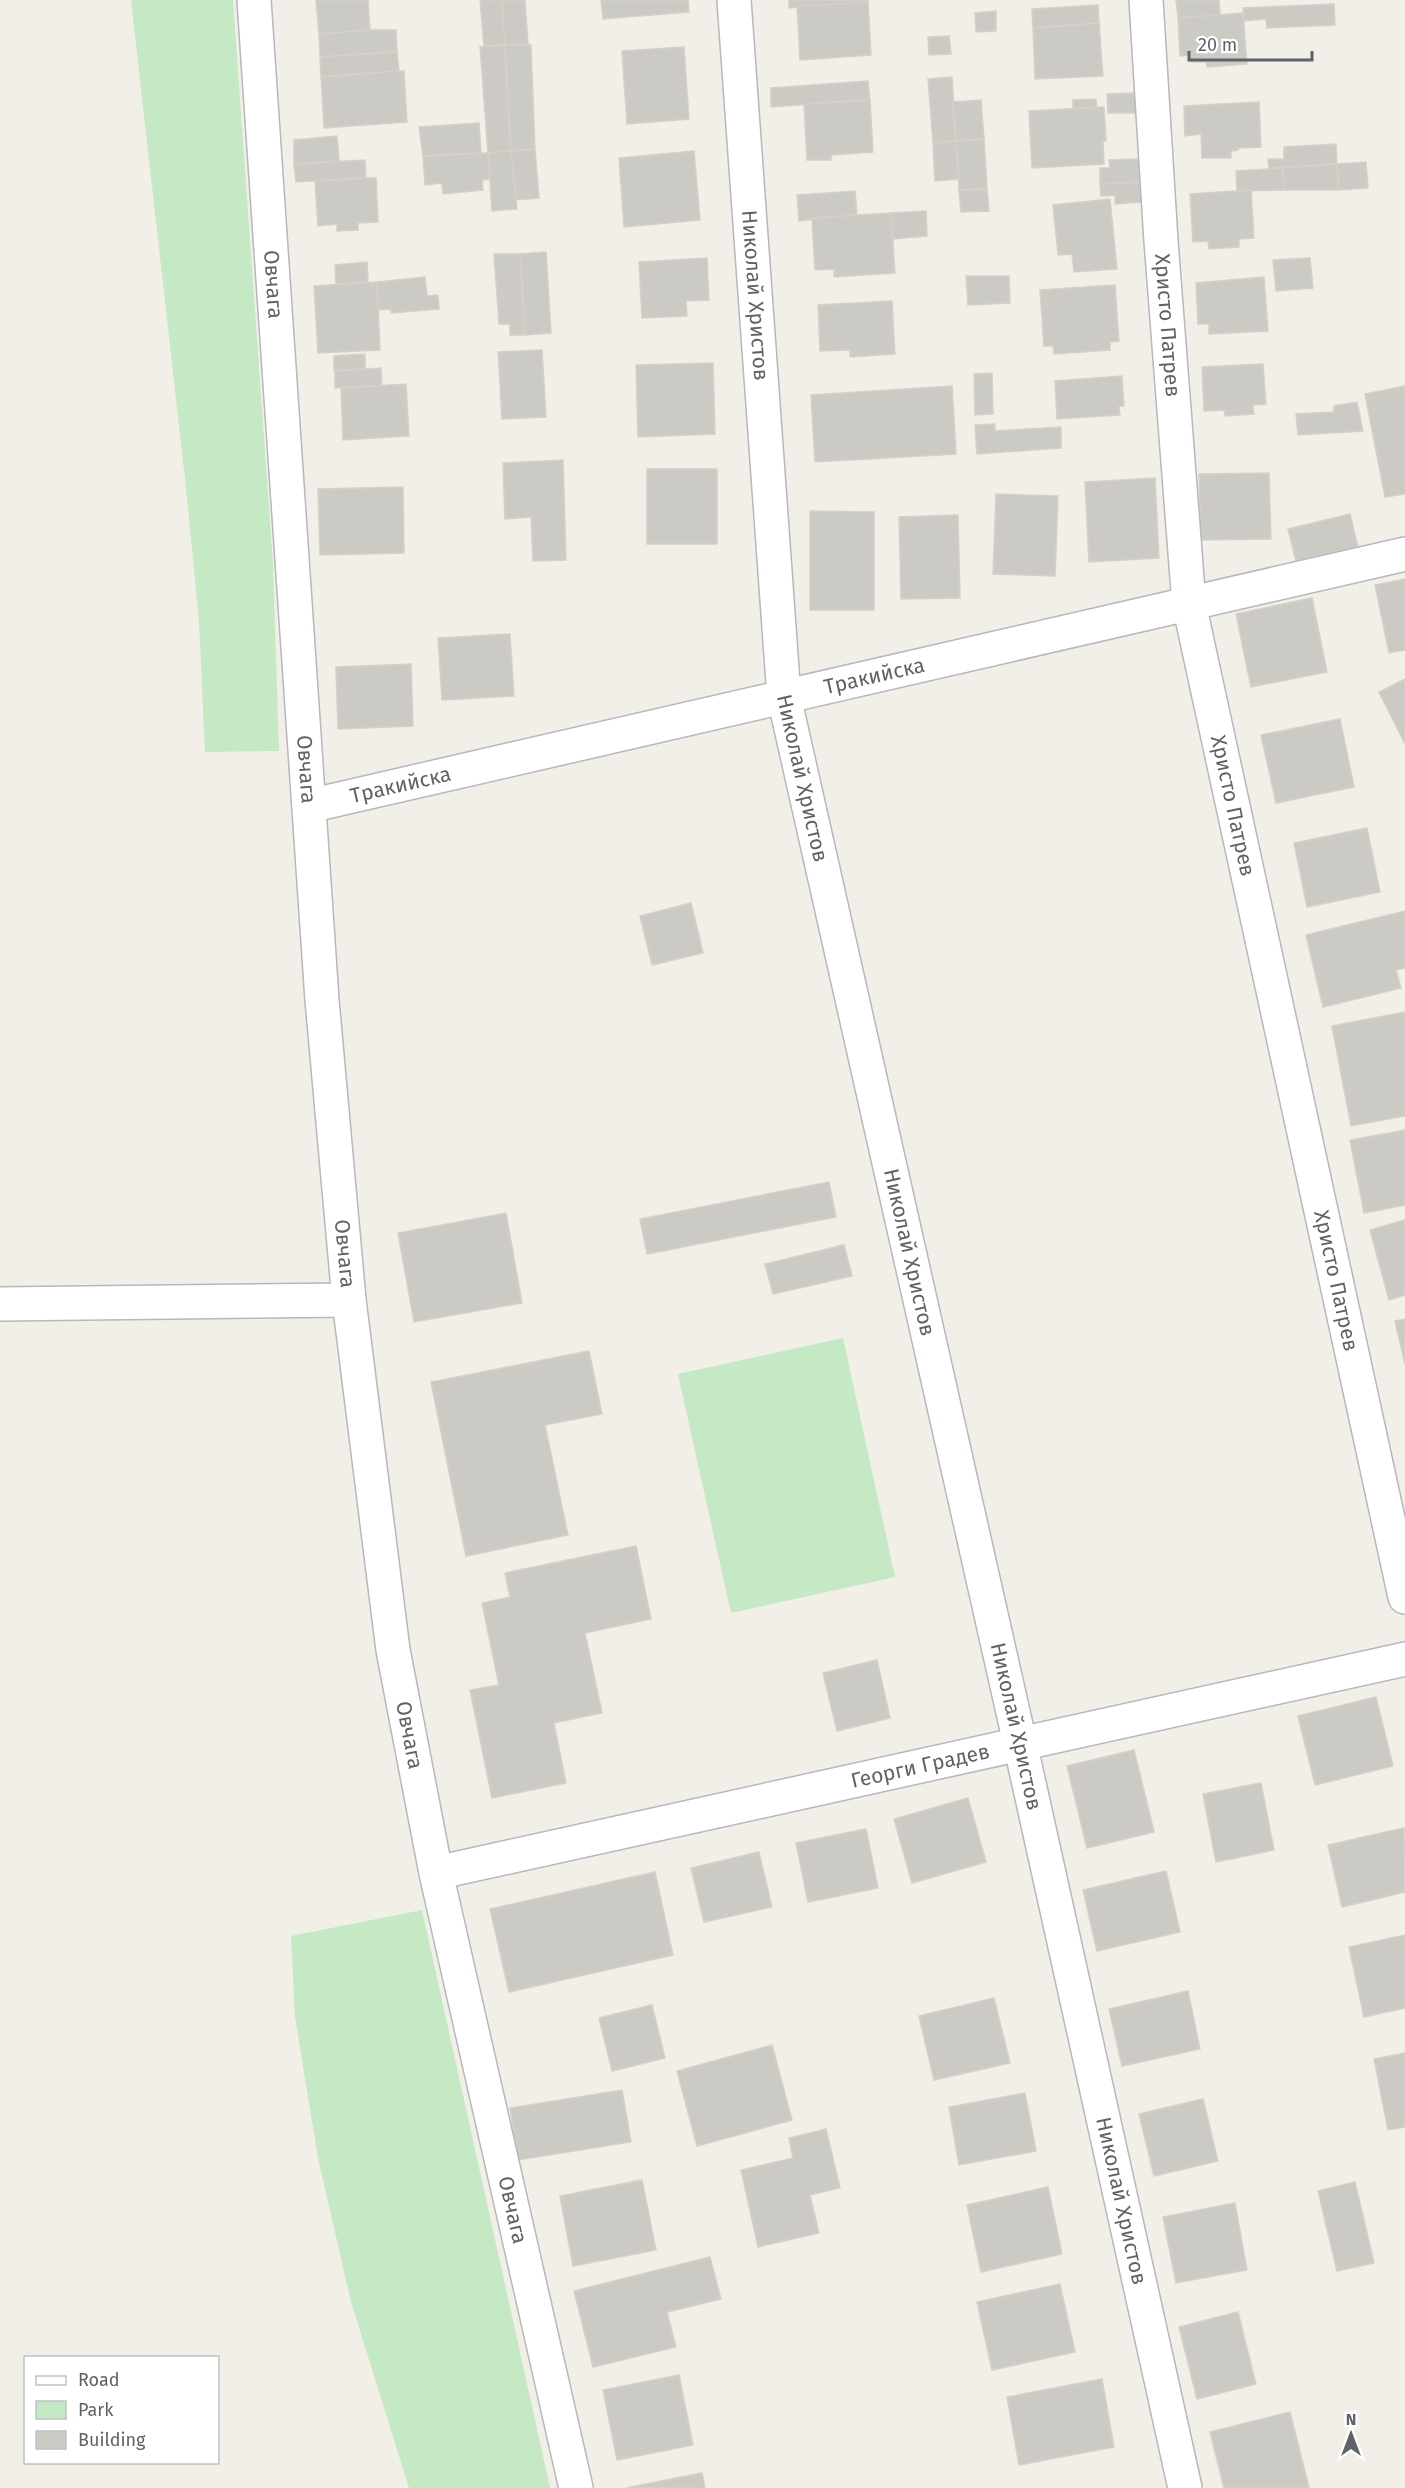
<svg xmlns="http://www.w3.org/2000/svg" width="1405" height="2488" viewBox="0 0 1405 2488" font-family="'Fira Sans',sans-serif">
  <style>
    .green { fill: #c5e8c5 }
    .building { fill: #cccac5; stroke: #d6d1c6; stroke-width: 1.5 }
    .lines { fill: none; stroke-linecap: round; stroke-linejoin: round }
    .minor-casing { stroke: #b5b8bc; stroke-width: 36 }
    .minor { stroke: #fff; stroke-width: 33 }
    .labels { text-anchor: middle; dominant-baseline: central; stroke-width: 4.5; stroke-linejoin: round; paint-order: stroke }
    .street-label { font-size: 21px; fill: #5f6368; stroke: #fff }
  </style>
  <rect width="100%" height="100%" fill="#f1efe8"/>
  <g class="green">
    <polygon points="131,0 233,0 273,564 279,751 205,752 199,620 185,479"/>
    <polygon points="843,1338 895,1577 731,1613 678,1374"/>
    <polygon points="422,1910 550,2488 409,2488 351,2302 318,2158 295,2017 291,1936"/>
  </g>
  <g class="building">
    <polygon points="316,0 368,0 370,30 319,34"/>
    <polygon points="480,0 502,0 505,45 484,46"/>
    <polygon points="502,0 525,0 528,45 505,45"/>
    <polygon points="601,0 688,0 689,12 603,19"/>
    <polygon points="789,0 867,0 868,2 789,8"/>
    <polygon points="1176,0 1219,0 1220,15 1178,18"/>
    <polygon points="868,2 871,55 800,60 797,6"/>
    <polygon points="1334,4 1335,25 1267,28 1266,19 1244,21 1243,8"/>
    <polygon points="1098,5 1099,23 1033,28 1032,9"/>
    <polygon points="996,11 996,31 976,32 975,13"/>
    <polygon points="1243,13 1247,64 1207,67 1206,62 1191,62 1190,55 1180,56 1178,18"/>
    <polygon points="1099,23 1103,76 1035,79 1033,28"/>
    <polygon points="370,30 396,30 397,52 320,57 319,34"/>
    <polygon points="949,36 951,54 929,55 928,37"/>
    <polygon points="505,45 511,151 488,153 480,47"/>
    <polygon points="505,45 531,45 535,149 511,151"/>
    <polygon points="684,47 689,119 627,124 622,51"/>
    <polygon points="397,52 399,71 321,77 320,57"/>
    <polygon points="399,71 404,71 407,122 324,128 321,77"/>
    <polygon points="952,77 956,141 933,143 928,79"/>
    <polygon points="868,81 870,100 771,107 771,88"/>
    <polygon points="1135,93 1136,113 1108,113 1107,94"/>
    <polygon points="1096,99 1097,108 1073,109 1073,100"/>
    <polygon points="870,100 873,152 831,155 831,160 807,160 804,104"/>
    <polygon points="981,100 984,139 956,141 953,102"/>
    <polygon points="1259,102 1261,147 1238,148 1238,150 1231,151 1231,158 1202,158 1201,134 1185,136 1184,106"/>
    <polygon points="1104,107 1106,141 1103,141 1104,164 1032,168 1029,111"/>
    <polygon points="479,123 481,153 423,156 419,127"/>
    <polygon points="337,136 339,161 294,164 294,140"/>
    <polygon points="984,139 987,189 959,190 956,141"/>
    <polygon points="956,141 959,179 935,181 933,143"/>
    <polygon points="1336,144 1337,164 1269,168 1268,159 1284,159 1284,147"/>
    <polygon points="535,149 539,198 515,200 511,151"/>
    <polygon points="511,151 517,209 492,211 488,153"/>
    <polygon points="694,151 700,220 624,227 619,158"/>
    <polygon points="488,153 490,179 482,180 483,190 443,194 442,183 425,185 423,156"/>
    <polygon points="1140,159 1141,182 1100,184 1100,168 1110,168 1109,160"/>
    <polygon points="365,160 366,178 296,182 294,164"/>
    <polygon points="1366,162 1368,188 1339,190 1337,164"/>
    <polygon points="1337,164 1339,190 1284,190 1283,168"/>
    <polygon points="1283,168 1284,190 1237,191 1236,171"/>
    <polygon points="366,178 376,178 378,222 358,223 358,230 337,231 337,224 318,226 315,181"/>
    <polygon points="1141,182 1143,202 1115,204 1115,195 1101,196 1100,184"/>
    <polygon points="987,189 989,211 961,212 959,190"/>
    <polygon points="1251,190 1254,238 1239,239 1239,247 1209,249 1208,241 1193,242 1190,194"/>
    <polygon points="855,191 857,215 799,221 797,195"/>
    <polygon points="1110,199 1117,269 1074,272 1072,254 1058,255 1053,205"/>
    <polygon points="926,211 927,236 893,239 891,213"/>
    <polygon points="891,213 895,273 834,277 834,269 815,270 812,218"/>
    <polygon points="546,252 551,333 525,335 520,254"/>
    <polygon points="494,254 520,254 525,335 510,335 510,324 499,324"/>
    <polygon points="707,258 709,300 686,301 687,316 642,318 639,262"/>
    <polygon points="1310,258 1313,288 1276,291 1273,260"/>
    <polygon points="367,262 368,282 336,284 335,265"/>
    <polygon points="966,276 1009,276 1010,303 968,305"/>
    <polygon points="425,277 427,296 438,295 439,309 391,313 391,309 378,310 377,282"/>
    <polygon points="1264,277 1268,331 1209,334 1209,324 1198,324 1196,283"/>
    <polygon points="377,282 380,350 318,353 314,286"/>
    <polygon points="1115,285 1119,341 1110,342 1110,350 1054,354 1053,346 1044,346 1040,290"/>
    <polygon points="892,301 895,354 850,357 850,350 820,351 818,305"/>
    <polygon points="542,350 546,417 502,419 498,352"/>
    <polygon points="365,354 365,369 334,371 334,356"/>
    <polygon points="713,363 715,434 638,437 636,365"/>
    <polygon points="1263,364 1266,404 1253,405 1254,414 1225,416 1224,410 1204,411 1202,367"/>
    <polygon points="381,368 382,386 335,388 335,371"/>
    <polygon points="992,373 993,414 975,415 974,374"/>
    <polygon points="1122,376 1124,406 1119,406 1120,415 1057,419 1055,381"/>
    <polygon points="406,384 409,436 343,440 341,388"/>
    <polygon points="952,386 956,454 815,462 811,395"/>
    <polygon points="1405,386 1405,494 1385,497 1365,394"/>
    <polygon points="1357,402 1363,431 1298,435 1296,414 1334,412 1334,406"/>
    <polygon points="995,424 995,431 1061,427 1061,448 977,454 975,425"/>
    <polygon points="563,460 566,560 533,561 531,517 505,519 503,463"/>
    <rect x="647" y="469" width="70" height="75"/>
    <polygon points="1269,473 1271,539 1201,540 1199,474"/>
    <polygon points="1155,478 1159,558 1089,562 1085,482"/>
    <polygon points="403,487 404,553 320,555 318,489"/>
    <polygon points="996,494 1058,496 1055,576 993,574"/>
    <polygon points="810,511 874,512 874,610 810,610"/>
    <polygon points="1350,514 1358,547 1296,561 1288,529"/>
    <polygon points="958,515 960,598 901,599 899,517"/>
    <polygon points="1405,579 1405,650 1389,653 1375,585"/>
    <polygon points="1312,598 1327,672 1251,687 1236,614"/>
    <polygon points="510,634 514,696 442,700 438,638"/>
    <polygon points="411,664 413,726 338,729 336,667"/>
    <polygon points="1405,679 1405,744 1379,692"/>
    <polygon points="1340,719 1354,787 1276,803 1261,735"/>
    <polygon points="1367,828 1380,892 1307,907 1294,843"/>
    <polygon points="691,903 703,953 652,965 640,916"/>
    <polygon points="1405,911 1405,968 1396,970 1401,988 1323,1007 1306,935"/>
    <polygon points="1405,1012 1405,1116 1351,1126 1332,1026"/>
    <polygon points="1405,1130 1405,1205 1364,1213 1350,1140"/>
    <polygon points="829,1182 836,1217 647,1254 640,1219"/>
    <polygon points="506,1213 522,1303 414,1322 398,1233"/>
    <polygon points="1405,1220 1405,1295 1389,1300 1370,1230"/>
    <polygon points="844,1245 852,1276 773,1294 765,1264"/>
    <polygon points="1405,1319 1405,1364 1395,1321"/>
    <polygon points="589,1351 602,1414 545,1425 568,1535 466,1556 431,1382"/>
    <polygon points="636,1546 651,1619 585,1633 602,1713 554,1723 566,1783 492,1798 470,1690 499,1685 482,1603 510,1597 505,1573"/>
    <polygon points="877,1660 890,1718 837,1731 823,1673"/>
    <polygon points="1376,1697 1393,1766 1315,1785 1298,1716"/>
    <polygon points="1134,1750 1154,1832 1087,1848 1067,1766"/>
    <polygon points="1261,1783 1274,1850 1216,1862 1203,1794"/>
    <polygon points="968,1798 986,1862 912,1883 894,1819"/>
    <polygon points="1404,1828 1405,1892 1342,1907 1328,1845"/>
    <polygon points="866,1829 878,1888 808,1902 796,1843"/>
    <polygon points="759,1852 772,1907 704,1922 691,1868"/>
    <polygon points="1166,1871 1180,1932 1097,1951 1083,1890"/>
    <polygon points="655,1872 673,1955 509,1992 490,1909"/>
    <polygon points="1405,1935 1405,2008 1364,2017 1349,1947"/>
    <polygon points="1188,1991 1200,2049 1122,2066 1109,2009"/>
    <polygon points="994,1998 1010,2063 934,2080 919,2016"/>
    <polygon points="652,2005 665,2058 612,2071 599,2018"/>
    <polygon points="772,2045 792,2120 697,2146 677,2071"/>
    <polygon points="1405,2053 1405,2127 1388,2130 1374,2059"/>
    <polygon points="622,2090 631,2142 518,2160 510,2108"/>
    <polygon points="1025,2093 1036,2151 959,2165 949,2107"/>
    <polygon points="1203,2099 1218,2161 1154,2176 1139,2114"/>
    <polygon points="826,2129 840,2188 810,2195 819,2233 758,2247 741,2170 793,2158 789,2138"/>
    <polygon points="642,2180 656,2250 573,2266 560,2196"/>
    <polygon points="1355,2182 1374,2263 1337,2271 1318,2191"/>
    <polygon points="1048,2187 1062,2254 981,2272 967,2205"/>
    <polygon points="1235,2203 1247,2270 1176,2283 1163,2217"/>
    <polygon points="710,2257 721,2299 667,2312 676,2347 593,2367 574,2291"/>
    <polygon points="1060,2284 1075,2352 992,2370 977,2302"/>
    <polygon points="1238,2312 1256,2384 1197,2399 1179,2327"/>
    <polygon points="679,2375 693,2445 617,2460 603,2390"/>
    <polygon points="1102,2379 1114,2447 1019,2465 1007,2397"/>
    <polygon points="1290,2412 1309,2488 1224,2488 1210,2432"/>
    <polygon points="702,2473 705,2488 626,2488"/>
  </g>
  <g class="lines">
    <g class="minor-casing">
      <g id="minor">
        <path id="s1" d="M 254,0 L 322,1000 L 349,1300 L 393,1650 L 436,1873 L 576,2488"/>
        <path id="s2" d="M 734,0 L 784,697 L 1020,1743 L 1185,2488"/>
        <path id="s3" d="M 1146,0 L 1161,241 L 1189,604 L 1405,1597"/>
        <path id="s4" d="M 309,806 L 1405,554"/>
        <polyline points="0,1304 349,1300"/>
        <path id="s5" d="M 436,1873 L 1405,1659"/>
      </g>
    </g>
    <use href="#minor" class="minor"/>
  </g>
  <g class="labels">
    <g class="street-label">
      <text stroke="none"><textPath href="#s1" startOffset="285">Овчага</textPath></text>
      <text stroke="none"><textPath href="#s2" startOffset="296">Николай Христов</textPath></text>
      <text stroke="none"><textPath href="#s3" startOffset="326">Христо Патрев</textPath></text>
      <text stroke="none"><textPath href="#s4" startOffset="580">Тракийска</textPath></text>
      <text stroke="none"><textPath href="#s1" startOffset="771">Овчага</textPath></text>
      <text stroke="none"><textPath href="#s2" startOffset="782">Николай Христов</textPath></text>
      <text stroke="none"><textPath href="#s4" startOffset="94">Тракийска</textPath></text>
      <text stroke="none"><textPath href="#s3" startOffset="812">Христо Патрев</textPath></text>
      <text stroke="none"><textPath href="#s2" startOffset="1268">Николай Христов</textPath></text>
      <text stroke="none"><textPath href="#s1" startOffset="1257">Овчага</textPath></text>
      <text stroke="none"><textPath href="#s3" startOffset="1298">Христо Патрев</textPath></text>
      <text stroke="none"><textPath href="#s2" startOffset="1754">Николай Христов</textPath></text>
      <text stroke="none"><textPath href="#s1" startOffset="1743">Овчага</textPath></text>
      <text stroke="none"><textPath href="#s5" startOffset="496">Георги Градев</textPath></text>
      <text stroke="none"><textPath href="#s2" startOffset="2240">Николай Христов</textPath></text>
      <text stroke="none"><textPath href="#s1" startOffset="2229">Овчага</textPath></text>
    </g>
  </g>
  <rect x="24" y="2356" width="195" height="108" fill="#ffffff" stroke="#bfc1c3" stroke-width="1.5"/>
  <rect x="36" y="2376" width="30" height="9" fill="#ffffff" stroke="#bfc1c3" stroke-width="1.5"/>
  <text x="78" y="2386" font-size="18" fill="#5f6368">Road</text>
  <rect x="36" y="2401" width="30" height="18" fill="#c5e8c5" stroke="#bfc1c3" stroke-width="1.5"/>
  <text x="78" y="2416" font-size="18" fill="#5f6368">Park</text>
  <rect x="36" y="2431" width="30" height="18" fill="#cccac5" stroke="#bfc1c3" stroke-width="1.5"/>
  <text x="78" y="2446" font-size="18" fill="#5f6368">Building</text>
  <g transform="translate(1351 2434)" stroke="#ffffff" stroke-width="4.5" paint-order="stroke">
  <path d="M0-4.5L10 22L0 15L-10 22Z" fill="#5f6368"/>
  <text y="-9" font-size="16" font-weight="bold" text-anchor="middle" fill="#5f6368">N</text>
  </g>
  <path d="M1189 51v9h123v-9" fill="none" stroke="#5f6368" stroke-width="3"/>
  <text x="1198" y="51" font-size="18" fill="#5f6368" stroke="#ffffff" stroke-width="4.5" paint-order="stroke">20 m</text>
</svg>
